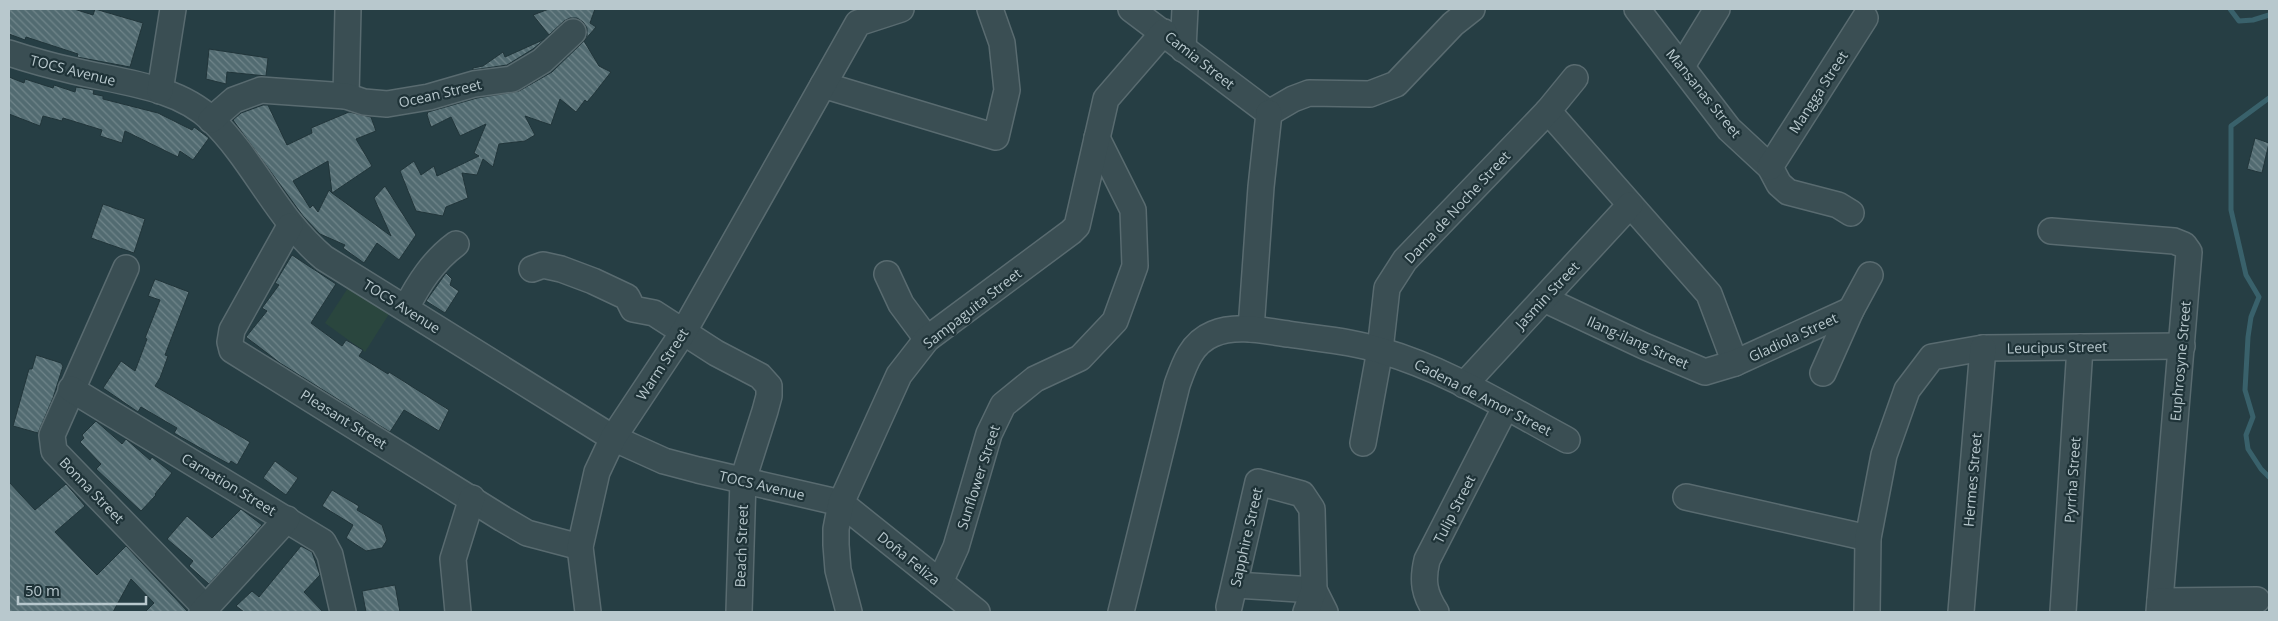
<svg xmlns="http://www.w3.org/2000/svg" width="2278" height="621" viewBox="0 0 2278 621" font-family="'Open Sans',sans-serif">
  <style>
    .pitch { fill: #2a463e }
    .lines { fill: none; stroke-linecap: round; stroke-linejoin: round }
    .stream { stroke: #39616b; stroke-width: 5 }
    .building { fill: url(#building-back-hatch); stroke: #21353a; fill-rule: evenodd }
    .minor-casing { stroke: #596b70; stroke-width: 28 }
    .minor { stroke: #3a4e53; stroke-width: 25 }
    .labels { text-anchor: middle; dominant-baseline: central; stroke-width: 4.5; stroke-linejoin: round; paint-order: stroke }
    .street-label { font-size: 14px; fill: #b8c8cd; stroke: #1f3338 }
  </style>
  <defs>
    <pattern id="building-back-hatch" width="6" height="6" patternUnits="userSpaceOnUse" patternTransform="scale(1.25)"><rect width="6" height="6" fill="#526b71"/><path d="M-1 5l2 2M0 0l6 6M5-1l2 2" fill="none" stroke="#70858a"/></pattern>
  </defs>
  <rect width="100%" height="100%" fill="#263e44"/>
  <polygon class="pitch" points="348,288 389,314 365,352 325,323"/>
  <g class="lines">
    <g class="stream">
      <polyline points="2230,9 2239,21 2253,20 2269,15"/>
      <polyline points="2269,98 2231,126 2231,210 2246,275 2259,297 2251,317 2248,337 2245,390 2253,417 2246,435 2248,449 2261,469 2269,477"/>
    </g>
  </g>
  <g class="building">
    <polygon points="9,9 74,9 93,15 95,9 143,23 130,67 77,57 78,54 26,37 25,40 9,34"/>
    <polygon points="549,9 595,9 590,23 596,27 584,41 599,66 611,72 593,95 587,102 585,100 576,112 560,99 551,125 525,116 535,135 525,141 499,144 493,167 483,159 477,175 462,173 468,198 446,207 443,216 416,211 400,171 414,161 421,175 434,166 437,176 479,156 474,153 486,124 460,136 451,117 431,127 427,115 428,112 477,98 519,91 552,72 583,42 587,36 587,28 583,22 577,18 570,18 564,21 549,35 533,15"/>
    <polygon points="545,39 533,49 507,65 473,70 473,68 483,66 503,52 505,57"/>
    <polygon points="209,49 268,58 266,76 227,72 226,84 206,79"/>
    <polygon points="9,77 24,83 25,79 53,88 54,85 75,92 76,87 94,90 93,94 103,96 103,99 158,113 192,130 194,127 209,138 193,160 180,151 178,157 125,131 122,143 100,136 102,130 63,118 62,121 43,116 40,126 9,114"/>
    <path d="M 263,105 L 268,105 L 287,145 L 312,133 L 311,128 L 349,112 L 371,117 L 376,131 L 356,139 L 372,166 L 332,193 L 391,236 L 374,198 L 385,186 L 416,235 L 399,260 L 377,243 L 364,263 L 343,248 L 345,245 L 320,234 L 303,216 L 233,120 L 241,113 ZM 328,161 L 332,193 L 329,190 L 318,212 L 313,205 L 310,208 L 293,181 Z"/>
    <polygon points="2255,138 2269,143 2262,173 2247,169"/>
    <polygon points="103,204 145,219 134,253 91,238"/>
    <polygon points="292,255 336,284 311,323 342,346 346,340 363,350 359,356 388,374 389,372 449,410 439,431 404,410 390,432 280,363 246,337 267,311 262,308 279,285 275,283"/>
    <polygon points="446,273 452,279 450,285 459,291 445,313 426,301"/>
    <polygon points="155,279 189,292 165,355 168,356 160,378 155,386 250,442 237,465 231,461 229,464 209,453 174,433 177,428 141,407 138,412 103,388 121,361 135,371 147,339 145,338 160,300 148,296"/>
    <polygon points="36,355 61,363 63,366 53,398 38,433 13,426 29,369 32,369"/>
    <polygon points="96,421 122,444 126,439 150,460 152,457 172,473 155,494 156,495 141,511 96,469 101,464 80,442 84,438 82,435"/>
    <polygon points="275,461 298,478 286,495 263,478"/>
    <polygon points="9,482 35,510 66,484 85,506 55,532 86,564 97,575 126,546 188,612 145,612 154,603 131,579 113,612 9,612"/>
    <polygon points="332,490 359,506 357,510 382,525 387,540 382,548 366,551 346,538 353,525 322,506"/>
    <polygon points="241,509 262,525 209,584 189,566 193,561 167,539 187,516 212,538"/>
    <polygon points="301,546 312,552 320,575 304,592 323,612 244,612 236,606 252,591 259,597"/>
    <polygon points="395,585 400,612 366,612 362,591"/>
  </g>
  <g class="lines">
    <g class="minor-casing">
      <g id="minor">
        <polyline points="1131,9 1269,113"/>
        <polyline points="1637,9 1729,129 1770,167 1779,184 1788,192 1838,205 1851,213"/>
        <polyline points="1183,49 1185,9"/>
        <path d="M 9,53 C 30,60 52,66 74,71 C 120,82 177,86 212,120 C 255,162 276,218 324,258 L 613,438 L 664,461 L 698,470 L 841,503 L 977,612"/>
        <polyline points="1682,66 1717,9"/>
        <polyline points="823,85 996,137 1007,90 1002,43 990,9"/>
        <polyline points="160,91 173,9"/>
        <polyline points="346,96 348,9"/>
        <polyline points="1548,111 1709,294 1735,363"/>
        <polyline points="1269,113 1293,99 1309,93 1370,94 1396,84 1453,24 1472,9"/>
        <polyline points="211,120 234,100 261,90 346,96 364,102 387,104 429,97 474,84 512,79 542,61 573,32"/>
        <polyline points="1770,167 1865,18"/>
        <polyline points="290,226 232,330 230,342 232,350 503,519 527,533 580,547"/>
        <polyline points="2051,231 2174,241 2184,245 2189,252 2159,612"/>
        <polyline points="126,268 52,435 54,451 206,608"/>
        <polyline points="532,269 543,265 561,269 593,281 627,297 633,309 654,313 716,353 760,376 769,386 769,396 765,411 743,480 739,612"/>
        <polyline points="887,274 901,304 927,339"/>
        <polyline points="1544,299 1644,346 1705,372 1735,363 1851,310"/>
        <path d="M 406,308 C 419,283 433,261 456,244"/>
        <polyline points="1251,329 1261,187 1269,113"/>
        <polyline points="1823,373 1851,310 1870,275"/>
        <polyline points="1464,385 1630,205"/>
        <polyline points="71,389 323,542 330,555 343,612"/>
        <polyline points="1363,443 1380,350 1387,288 1405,260 1548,111 1575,78"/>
        <polyline points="1686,497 1868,538"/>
        <polyline points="940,582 956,547 989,434 1003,405 1035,379 1080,358 1115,321 1135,266 1133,210 1097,138"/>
        <polyline points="1235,585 1314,590 1325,612"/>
        <polyline points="2160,601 2257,600"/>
        <polyline points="1229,607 1258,482 1302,494 1312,509 1314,590 1306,612"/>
        <polyline points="202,612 287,519"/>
        <polyline points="458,612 453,559 472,498"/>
        <polyline points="588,612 580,547 597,472 613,438 684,331 858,23 901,9"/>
        <polyline points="849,612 838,570 836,545 836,529 841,503 899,375 927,339 1071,232 1077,226 1106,99 1164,32"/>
        <path d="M 1121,612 L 1177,385 C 1184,365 1191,343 1213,334 C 1236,324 1265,331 1288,334 C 1320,339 1352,341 1382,351 C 1448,370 1507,408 1567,440"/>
        <path d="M 1436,612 C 1424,594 1422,581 1427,560 L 1505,408"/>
        <polyline points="1867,612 1868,538 1884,455 1907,390 1932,357 1983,348 2182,346"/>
        <polyline points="1961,612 1983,348"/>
        <polyline points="2063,612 2080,347"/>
      </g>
    </g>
    <use href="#minor" class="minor"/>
  </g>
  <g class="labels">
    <g class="street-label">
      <text transform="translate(1200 60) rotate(38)">Camia Street</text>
      <text transform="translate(73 70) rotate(14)">TOCS Avenue</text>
      <text transform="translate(1818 92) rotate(-57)">Mangga Street</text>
      <text transform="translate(440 93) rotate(-13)">Ocean Street</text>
      <text transform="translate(1704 93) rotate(51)">Mansanas Street</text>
      <text transform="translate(1457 207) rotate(-47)">Dama de Noche Street</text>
      <text transform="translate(1547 295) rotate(-47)">Jasmin Street</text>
      <text transform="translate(402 306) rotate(32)">TOCS Avenue</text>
      <text transform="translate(972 308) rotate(-38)">Sampaguita Street</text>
      <text transform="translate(1793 337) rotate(-25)">Gladiola Street</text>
      <text transform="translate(1638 342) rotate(24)">Ilang-ilang Street</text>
      <text transform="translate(2057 347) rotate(-1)">Leucipus Street</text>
      <text transform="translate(2180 361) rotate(-85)">Euphrosyne Street</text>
      <text transform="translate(662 364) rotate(-57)">Warm Street</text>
      <text transform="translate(1483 397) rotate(27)">Cadena de Amor Street</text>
      <text transform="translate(344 419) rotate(32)">Pleasant Street</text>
      <text transform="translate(978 477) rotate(-72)">Sunflower Street</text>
      <text transform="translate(1972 480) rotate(-85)">Hermes Street</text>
      <text transform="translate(2072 480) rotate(-86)">Pyrrha Street</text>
      <text transform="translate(229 484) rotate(31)">Carnation Street</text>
      <text transform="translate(762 485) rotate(13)">TOCS Avenue</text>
      <text transform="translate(92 490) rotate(46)">Bonna Street</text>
      <text transform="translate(1454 509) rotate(-63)">Tulip Street</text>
      <text transform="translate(1246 537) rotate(-77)">Sapphire Street</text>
      <text transform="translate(741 546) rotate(-88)">Beach Street</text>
      <text transform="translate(909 558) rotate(39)">Doña Feliza</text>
    </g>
  </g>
  <rect width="2278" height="621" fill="none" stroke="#b8c8cd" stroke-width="20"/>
  <path d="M18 596v8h128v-8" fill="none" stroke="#b8c8cd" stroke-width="2.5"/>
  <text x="25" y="596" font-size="15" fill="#b8c8cd" stroke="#1f3338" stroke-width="4" paint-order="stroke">50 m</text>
</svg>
